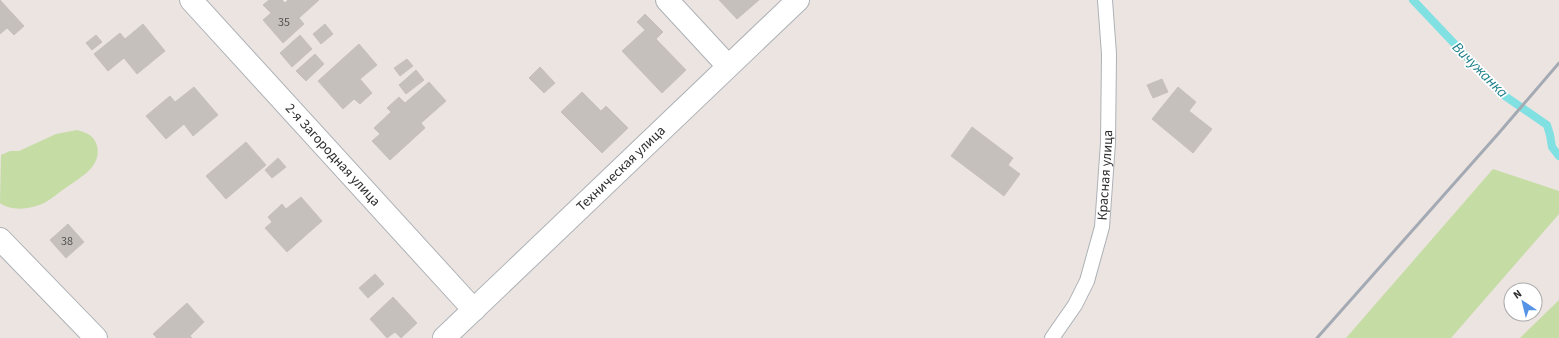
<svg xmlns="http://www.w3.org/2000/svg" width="1559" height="338" viewBox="0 0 1559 338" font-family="'Source Sans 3',sans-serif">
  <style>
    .green { fill: #c5dca4 }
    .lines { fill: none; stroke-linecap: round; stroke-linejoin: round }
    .stream { stroke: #80e0e2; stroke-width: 8 }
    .building { fill: #c5c0bc; stroke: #c8c0ba }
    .lane-casing { stroke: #adb2b7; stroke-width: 16 }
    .street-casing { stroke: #adb2b7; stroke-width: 24 }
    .lane { stroke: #fff; stroke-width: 14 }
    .street { stroke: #fff; stroke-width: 22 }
    .rail { stroke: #a4aab4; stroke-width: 3 }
    .labels { text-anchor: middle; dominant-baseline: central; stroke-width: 3.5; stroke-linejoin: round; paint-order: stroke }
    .number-label { font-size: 12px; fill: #535251 }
    .street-label { font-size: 14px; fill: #2d2d2d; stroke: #fff }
    .water-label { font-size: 15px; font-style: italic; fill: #1c7f8a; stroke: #fff }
  </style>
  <rect width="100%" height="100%" fill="#ece4e1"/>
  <g class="green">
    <path d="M 77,130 C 87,133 94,135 97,146 C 102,166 81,177 67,187 C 59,192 52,199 44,203 C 31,209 12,212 0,203 L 1,155 L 10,151 L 19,151 L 56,134 Z"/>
    <polygon points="1493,169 1559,191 1559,214 1451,338 1346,338"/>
    <polygon points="1559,300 1559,338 1520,338 1523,335"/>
  </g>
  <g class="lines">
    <polyline class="stream" points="1413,0 1502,94 1547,125 1550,135 1552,147 1559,156"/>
  </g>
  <g class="building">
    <polygon points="0,0 24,26 14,35 7,28 0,34"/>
    <polygon points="269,0 282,0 285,3 288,0 319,0 299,18 304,24 283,43 263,20 271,13 263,5"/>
    <polygon points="719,0 759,0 737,19"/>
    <polygon points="645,14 663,32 656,39 686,70 662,93 622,51 645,30 637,22"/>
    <polygon points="143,24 165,51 137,74 124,58 108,71 94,54 120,33 125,39"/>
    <polygon points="325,24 333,34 321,44 313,34"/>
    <polygon points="96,35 102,42 92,50 86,43"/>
    <polygon points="300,35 312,49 292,67 280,53"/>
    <polygon points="359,44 377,65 360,79 372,93 360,104 354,99 343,109 318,81"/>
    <polygon points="315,54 324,64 306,81 296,71"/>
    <polygon points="407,59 413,66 400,76 394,68"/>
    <polygon points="540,67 555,83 544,93 529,78"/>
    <polygon points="416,70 424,80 406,94 399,85"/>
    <polygon points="1162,79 1168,92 1153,98 1147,85"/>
    <polygon points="429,82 446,101 421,123 425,128 390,160 372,141 380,134 374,128 391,112 387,108 399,97 405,103"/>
    <polygon points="194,87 218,115 193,136 184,124 166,139 146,116 170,96 175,102"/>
    <polygon points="1178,87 1196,102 1189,111 1212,129 1193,153 1152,119"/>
    <polygon points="582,92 601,111 606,106 628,128 602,153 561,112"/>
    <polygon points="972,127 1013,158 1008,165 1020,174 1004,196 951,156"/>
    <polygon points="246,142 266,165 226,199 206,176"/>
    <polygon points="278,158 286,167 272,178 265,170"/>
    <polygon points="301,197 322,221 287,252 265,228 272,222 268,217 282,204 286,209"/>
    <polygon points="68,224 84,242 66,258 50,240"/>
    <polygon points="375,274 384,284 368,298 359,288"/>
    <polygon points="393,297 417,323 401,338 395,332 387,338 370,319"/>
    <polygon points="187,303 204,322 190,336 192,338 157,338 153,334"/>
  </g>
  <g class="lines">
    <g class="lane-casing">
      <g id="lane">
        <path id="s1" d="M 1052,338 L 1075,305 L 1087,281 L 1102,227 L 1108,143 L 1109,54 L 1105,0"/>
      </g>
    </g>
    <g class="street-casing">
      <g id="street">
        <path id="s2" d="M 191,0 L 474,310"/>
        <polyline points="667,0 728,66"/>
        <polyline points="0,239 96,338"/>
        <path id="s3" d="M 444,338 L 798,0"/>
      </g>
    </g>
    <use href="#lane" class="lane"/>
    <use href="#street" class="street"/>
    <polyline class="rail" points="1317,338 1498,134 1559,63"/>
  </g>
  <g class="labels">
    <g class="number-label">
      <text x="284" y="22">35</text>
      <text x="67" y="241">38</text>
    </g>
    <g class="street-label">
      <text stroke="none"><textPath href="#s2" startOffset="210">2-я Загородная улица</textPath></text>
      <text stroke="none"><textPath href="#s3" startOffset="245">Техническая улица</textPath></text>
      <text stroke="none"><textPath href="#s1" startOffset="175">Красная улица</textPath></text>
    </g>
    <g class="water-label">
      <text transform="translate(1480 70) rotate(45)">Вичужанка</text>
    </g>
  </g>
  <g transform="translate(1523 302) rotate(325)"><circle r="19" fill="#ffffff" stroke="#ababab"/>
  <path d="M0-3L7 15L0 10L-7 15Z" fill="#5493e6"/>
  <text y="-6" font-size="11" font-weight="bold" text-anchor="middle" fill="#2d2d2d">N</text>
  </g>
</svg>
